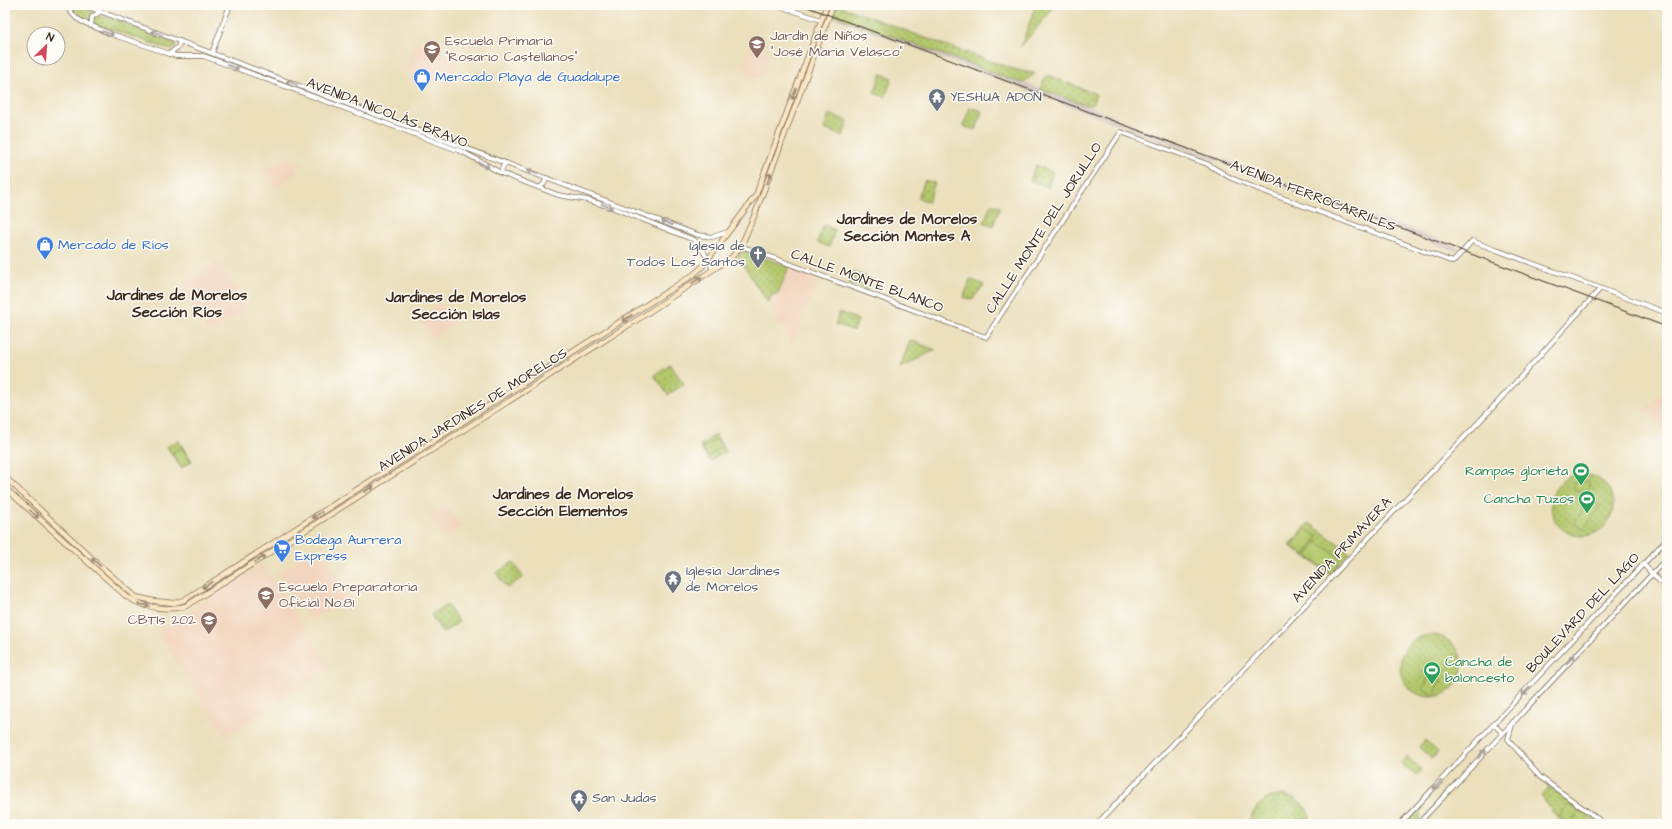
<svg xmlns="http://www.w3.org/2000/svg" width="1672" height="829" viewBox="0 0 1672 829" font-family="'Architects Daughter',sans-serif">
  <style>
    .built { fill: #f2d5be }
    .industrial { fill: #cfc1ba }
    .grass { fill: url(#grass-dots); stroke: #787945 }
    .pitch { fill: #b4c86c; stroke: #787945 }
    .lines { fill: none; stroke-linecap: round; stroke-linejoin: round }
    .tertiary-casing { stroke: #796955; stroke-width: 5.5 }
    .secondary-casing { stroke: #796955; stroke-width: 6 }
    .tertiary { stroke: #fff; stroke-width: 4 }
    .secondary { stroke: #fbe6c4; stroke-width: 4.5 }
    .rail { stroke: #3b2a1e; stroke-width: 1 }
    .oneway { stroke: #a79f9a }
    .oneway2 { stroke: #9b8871 }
    .labels { text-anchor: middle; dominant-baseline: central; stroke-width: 3; stroke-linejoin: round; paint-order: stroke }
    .education-label { font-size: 14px; fill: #785e54; stroke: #fdfcf7; text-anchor: start }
    .shop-label { font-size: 14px; fill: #366cbe; stroke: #fdfcf7; text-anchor: start }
    .worship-label { font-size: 14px; fill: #5b616d; stroke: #fdfcf7; text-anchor: start }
    .street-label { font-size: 14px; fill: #3b2a1e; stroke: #fdfcf7 }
    .leisure-label { font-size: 14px; fill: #27864d; stroke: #fdfcf7; text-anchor: end }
    .neighbourhood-label { font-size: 15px; font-weight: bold; fill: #3b2a1e; stroke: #fdfcf7 }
  </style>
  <defs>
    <pattern id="grass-dots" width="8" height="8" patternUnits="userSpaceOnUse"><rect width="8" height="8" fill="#b4c86c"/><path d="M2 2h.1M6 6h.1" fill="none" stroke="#94a358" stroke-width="1.8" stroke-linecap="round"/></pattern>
  </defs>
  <rect width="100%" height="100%" fill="#fdfcf7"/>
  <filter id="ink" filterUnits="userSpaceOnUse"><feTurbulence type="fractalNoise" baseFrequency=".025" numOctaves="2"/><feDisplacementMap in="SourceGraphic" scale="8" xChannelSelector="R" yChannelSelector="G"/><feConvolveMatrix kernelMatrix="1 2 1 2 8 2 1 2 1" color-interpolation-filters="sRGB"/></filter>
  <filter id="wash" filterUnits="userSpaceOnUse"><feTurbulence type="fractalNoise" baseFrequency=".012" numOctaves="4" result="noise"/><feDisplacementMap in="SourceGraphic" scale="16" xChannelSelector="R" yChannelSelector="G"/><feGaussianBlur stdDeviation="0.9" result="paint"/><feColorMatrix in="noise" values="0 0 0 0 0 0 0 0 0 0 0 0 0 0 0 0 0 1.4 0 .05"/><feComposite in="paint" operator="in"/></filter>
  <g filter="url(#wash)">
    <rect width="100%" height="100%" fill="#ebdfbc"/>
    <g class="built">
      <polygon points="415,42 459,58 449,87 405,71"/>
      <polygon points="751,46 770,54 760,79 747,74 749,68 744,65"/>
      <polygon points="287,155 298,172 275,187 264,170"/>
      <polygon points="218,262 248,309 208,334 179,287"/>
      <polygon points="789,267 818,278 793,344 768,303 772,293 777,295"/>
      <polygon points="439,304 453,325 432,339 419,318"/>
      <polygon points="1667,387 1667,430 1645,410"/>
      <polygon points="446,505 460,527 443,538 429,516"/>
      <polygon points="318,547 350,596 311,621 279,572"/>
      <polygon points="262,564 306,632 331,668 226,736 158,632"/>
    </g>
    <g class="industrial">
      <polygon points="833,15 1083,104 1115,117 1123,122 1122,126 832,17"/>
      <polygon points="1126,123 1128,124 1220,158 1218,162 1125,127"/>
      <polygon points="1225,160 1312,192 1334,200 1332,204 1223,163"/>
      <polygon points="1337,202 1381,219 1459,247 1456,252 1335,206"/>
    </g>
    <g class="grass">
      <polygon points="70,5 80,5 98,16 114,19 176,44 172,50 84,20"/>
      <polygon points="1036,5 1042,5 1053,9 1021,46"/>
      <path d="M 837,6 L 840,6 C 887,23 934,42 982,58 C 1000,64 1017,72 1035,73 L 1023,83 L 1013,80 L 833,15 Z"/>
      <polygon points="881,74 892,78 885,97 874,93"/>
      <polygon points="1047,75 1096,94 1092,105 1083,104 1040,89"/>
      <polygon points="970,107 982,111 976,130 963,126"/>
      <polygon points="829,114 848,121 843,136 824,129"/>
      <polygon points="1036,165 1053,172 1048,187 1030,180"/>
      <polygon points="925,180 935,183 928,202 918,198"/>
      <polygon points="991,204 1000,207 993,226 984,222"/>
      <polygon points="824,225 835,230 829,247 817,242"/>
      <polygon points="743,250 789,267 777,295 772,294 768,303 738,257"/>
      <polygon points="854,272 872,279 867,291 849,283"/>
      <polygon points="970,279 984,285 972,300 964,297"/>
      <polygon points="840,312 858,320 854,331 835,324"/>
      <polygon points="910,340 935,350 900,368"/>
      <polygon points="670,364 684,384 668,395 654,375"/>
      <polygon points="715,435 726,451 710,461 699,446"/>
      <polygon points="178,440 192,461 181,468 167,447"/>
      <circle cx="1582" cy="505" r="31"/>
      <polygon points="1309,523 1350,552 1330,574 1289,545"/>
      <polygon points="513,562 523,577 507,588 496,573"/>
      <polygon points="447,605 459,622 443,633 431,615"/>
      <circle cx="1431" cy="666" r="31"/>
      <polygon points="1425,740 1438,752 1432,759 1419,747"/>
      <polygon points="1407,757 1422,770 1416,776 1401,763"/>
      <polygon points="1549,787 1601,824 1562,824 1541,796"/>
      <path d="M 1282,795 C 1298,797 1310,808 1311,824 L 1250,824 C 1252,807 1265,796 1282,795 Z"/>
      <polygon points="1419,810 1421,811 1421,817 1414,824 1403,824 1416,811"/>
    </g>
    <g class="pitch">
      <polygon points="716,439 722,447 708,457 702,448"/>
      <polygon points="181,447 191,461 181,467 172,453"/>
      <polygon points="1589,481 1589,491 1574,491 1574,482"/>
      <polygon points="1590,500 1600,506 1584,529 1574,523"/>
      <polygon points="1305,528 1318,537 1305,555 1292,547"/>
      <polygon points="1317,542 1341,558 1331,573 1307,556"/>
      <polygon points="1430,675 1441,680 1434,695 1423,689"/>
      <polygon points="1569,804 1579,811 1570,824 1559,817"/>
    </g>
  </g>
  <g filter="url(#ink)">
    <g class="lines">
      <g class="tertiary-casing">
        <g id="tertiary">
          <polyline points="65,5 76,18 83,22 111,34 176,56 203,56 209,58 463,152 501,173 558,195 587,200 611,207 694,240 700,245 713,269"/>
          <polyline points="83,5 698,235 712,237 728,232"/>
          <polyline points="776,5 821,20"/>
          <polyline points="91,26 92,17 100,12"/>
          <polyline points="212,53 230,5"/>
          <polyline points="169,54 178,47 180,41"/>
          <polyline points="501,173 503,166 506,163"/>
          <polyline points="540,187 544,184 547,178"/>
          <polyline points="741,246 986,337 1121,132 1207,164 1231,178 1253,187 1453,262 1472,241 1667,313"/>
          <polyline points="1644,565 1667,589"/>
          <polyline points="1513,722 1508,739 1540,777 1605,824"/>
          <polyline points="1494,724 1502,733"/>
          <polyline points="1097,824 1495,405 1600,289"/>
          <polyline points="1400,824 1667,539"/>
          <polyline points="1418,824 1667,558"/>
        </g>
      </g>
      <g class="secondary-casing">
        <g id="secondary">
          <polyline points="5,477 97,563 136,597 154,601 174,603 184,600 693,275 703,266 756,195 827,5"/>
          <path d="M 5,488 L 127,597 C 146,609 165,611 186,606 L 643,316 L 732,257 L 741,246 L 755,214 L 833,5"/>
        </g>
      </g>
      <use href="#tertiary" class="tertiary"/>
      <use href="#secondary" class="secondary"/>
      <polyline class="rail" points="802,5 1667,327"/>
    </g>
    <defs><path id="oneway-shaft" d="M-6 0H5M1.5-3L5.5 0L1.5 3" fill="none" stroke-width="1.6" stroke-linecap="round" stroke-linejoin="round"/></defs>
    <g class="oneway">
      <use href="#oneway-shaft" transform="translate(108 33) rotate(20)"/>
      <use href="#oneway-shaft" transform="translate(157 33) rotate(-160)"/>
      <use href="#oneway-shaft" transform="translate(233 67) rotate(20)"/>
      <use href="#oneway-shaft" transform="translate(292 83) rotate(-160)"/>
      <use href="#oneway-shaft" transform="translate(484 165) rotate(30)"/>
      <use href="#oneway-shaft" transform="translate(532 172) rotate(-159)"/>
      <use href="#oneway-shaft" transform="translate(607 206) rotate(19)"/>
      <use href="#oneway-shaft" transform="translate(667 223) rotate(-159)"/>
      <use href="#oneway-shaft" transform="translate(1571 659) rotate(-47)"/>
      <use href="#oneway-shaft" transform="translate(1526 691) rotate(133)"/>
      <use href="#oneway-shaft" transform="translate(1482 754) rotate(-47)"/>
      <use href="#oneway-shaft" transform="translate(1437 785) rotate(133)"/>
    </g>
    <g class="oneway2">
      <use href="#oneway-shaft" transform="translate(794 94) rotate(110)"/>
      <use href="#oneway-shaft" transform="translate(769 178) rotate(-70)"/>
      <use href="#oneway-shaft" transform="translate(697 280) rotate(-33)"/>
      <use href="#oneway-shaft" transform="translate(627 318) rotate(147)"/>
      <use href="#oneway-shaft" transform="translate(369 489) rotate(-33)"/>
      <use href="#oneway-shaft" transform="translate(34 514) rotate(42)"/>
      <use href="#oneway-shaft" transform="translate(317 515) rotate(148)"/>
      <use href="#oneway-shaft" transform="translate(260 559) rotate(-33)"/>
      <use href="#oneway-shaft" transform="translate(96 562) rotate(-137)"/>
      <use href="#oneway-shaft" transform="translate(207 585) rotate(147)"/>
      <use href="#oneway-shaft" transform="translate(144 605) rotate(13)"/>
    </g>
  </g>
  <defs>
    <g id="school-pin" transform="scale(0.9)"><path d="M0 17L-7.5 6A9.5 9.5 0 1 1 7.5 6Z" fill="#8d6e63" stroke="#fdfcf7"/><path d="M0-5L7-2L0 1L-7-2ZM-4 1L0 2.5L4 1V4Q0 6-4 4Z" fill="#fff"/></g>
    <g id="shop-pin" transform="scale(0.9)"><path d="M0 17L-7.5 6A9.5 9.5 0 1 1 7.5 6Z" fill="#3f7fe0" stroke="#fdfcf7"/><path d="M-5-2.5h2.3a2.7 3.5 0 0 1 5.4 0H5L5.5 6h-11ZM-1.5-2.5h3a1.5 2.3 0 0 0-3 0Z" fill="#fff"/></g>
    <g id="temple-pin" transform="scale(0.9)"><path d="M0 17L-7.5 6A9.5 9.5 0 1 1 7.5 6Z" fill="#6b7280" stroke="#fdfcf7"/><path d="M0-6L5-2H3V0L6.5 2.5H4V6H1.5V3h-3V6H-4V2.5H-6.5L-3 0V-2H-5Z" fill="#fff"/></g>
    <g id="church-pin" transform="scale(0.9)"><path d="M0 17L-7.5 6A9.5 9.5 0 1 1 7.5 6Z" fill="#6b7280" stroke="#fdfcf7"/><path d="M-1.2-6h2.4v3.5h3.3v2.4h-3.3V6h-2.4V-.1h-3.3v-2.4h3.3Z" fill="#fff"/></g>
    <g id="stadium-pin" transform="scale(0.9)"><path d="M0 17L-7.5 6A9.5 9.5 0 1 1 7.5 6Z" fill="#2e9e5b" stroke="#fdfcf7"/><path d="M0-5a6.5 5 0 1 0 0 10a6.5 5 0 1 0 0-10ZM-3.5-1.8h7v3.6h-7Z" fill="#fff"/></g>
    <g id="supermarket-pin" transform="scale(0.9)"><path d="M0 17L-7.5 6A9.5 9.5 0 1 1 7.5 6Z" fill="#3f7fe0" stroke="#fdfcf7"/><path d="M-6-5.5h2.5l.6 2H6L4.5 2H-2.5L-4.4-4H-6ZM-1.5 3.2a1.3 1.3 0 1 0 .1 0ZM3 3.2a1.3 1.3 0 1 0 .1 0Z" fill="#fff"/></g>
  </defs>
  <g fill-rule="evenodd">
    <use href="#school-pin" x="757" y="44"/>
    <use href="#school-pin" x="432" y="49"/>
    <use href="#shop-pin" x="422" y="77"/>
    <use href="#temple-pin" x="937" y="97"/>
    <use href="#shop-pin" x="45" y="245"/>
    <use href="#church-pin" x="758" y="254"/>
    <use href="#stadium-pin" x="1581" y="471"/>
    <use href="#stadium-pin" x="1587" y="499"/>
    <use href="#supermarket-pin" x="282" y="548"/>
    <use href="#temple-pin" x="673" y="579"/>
    <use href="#school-pin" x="266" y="595"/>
    <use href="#school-pin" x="209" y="620"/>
    <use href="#stadium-pin" x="1432" y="670"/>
    <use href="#temple-pin" x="579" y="798"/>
  </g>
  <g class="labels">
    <g class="education-label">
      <text x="770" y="36">Jardín de Niños<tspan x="770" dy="16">"José María Velasco"</tspan></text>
      <text x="445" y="41">Escuela Primaria<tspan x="445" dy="16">"Rosario Castellanos"</tspan></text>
      <text x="279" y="587">Escuela Preparatoria<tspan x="279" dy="16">Oficial No.81</tspan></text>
      <text x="196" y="620" text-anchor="end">CBTIs 202</text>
    </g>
    <g class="shop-label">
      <text x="435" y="77">Mercado Playa de Guadalupe</text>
      <text x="58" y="245">Mercado de Ríos</text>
      <text x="295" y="540">Bodega Aurrera<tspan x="295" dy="16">Express</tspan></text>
    </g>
    <g class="worship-label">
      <text x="950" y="97">YESHUA ADON</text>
      <text x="745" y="246" text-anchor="end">Iglesia de<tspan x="745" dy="16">Todos Los Santos</tspan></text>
      <text x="686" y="571">Iglesia Jardines<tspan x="686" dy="16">de Morelos</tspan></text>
      <text x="592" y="798">San Judas</text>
    </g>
    <g class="street-label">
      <text transform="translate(387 113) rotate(21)">AVENIDA NICOLÁS BRAVO</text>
      <text transform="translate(1313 196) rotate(21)">AVENIDA FERROCARRILES</text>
      <text transform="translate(1044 228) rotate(-57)">CALLE MONTE DEL JORULLO</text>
      <text transform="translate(867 281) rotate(20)">CALLE MONTE BLANCO</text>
      <text transform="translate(473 410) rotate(-32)">AVENIDA JARDINES DE MORELOS</text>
      <text transform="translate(1342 550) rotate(-47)">AVENIDA PRIMAVERA</text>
      <text transform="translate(1583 613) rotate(-47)">BOULEVARD DEL LAGO</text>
    </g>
    <g class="leisure-label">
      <text x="1568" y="471">Rampas glorieta</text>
      <text x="1574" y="499">Cancha Tuzos</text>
      <text x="1445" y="662" text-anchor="start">Cancha de<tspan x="1445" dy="16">baloncesto</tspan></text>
    </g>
    <g class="neighbourhood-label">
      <text x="907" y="219">Jardines de Morelos<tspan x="907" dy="17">Sección Montes A</tspan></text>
      <text x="177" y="295">Jardines de Morelos<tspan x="177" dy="17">Sección Ríos</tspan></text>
      <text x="456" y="297">Jardines de Morelos<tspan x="456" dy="17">Sección Islas</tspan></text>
      <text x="563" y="494">Jardines de Morelos<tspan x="563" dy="17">Sección Elementos</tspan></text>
    </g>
  </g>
  <rect width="1672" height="829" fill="none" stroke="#fdfcf7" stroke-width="20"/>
  <g transform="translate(46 46) rotate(25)"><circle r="19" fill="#fdfcf7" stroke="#afa8a0"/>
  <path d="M0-3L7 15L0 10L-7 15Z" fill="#d1495b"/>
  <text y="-6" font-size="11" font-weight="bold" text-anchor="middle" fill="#3b2a1e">N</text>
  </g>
</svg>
